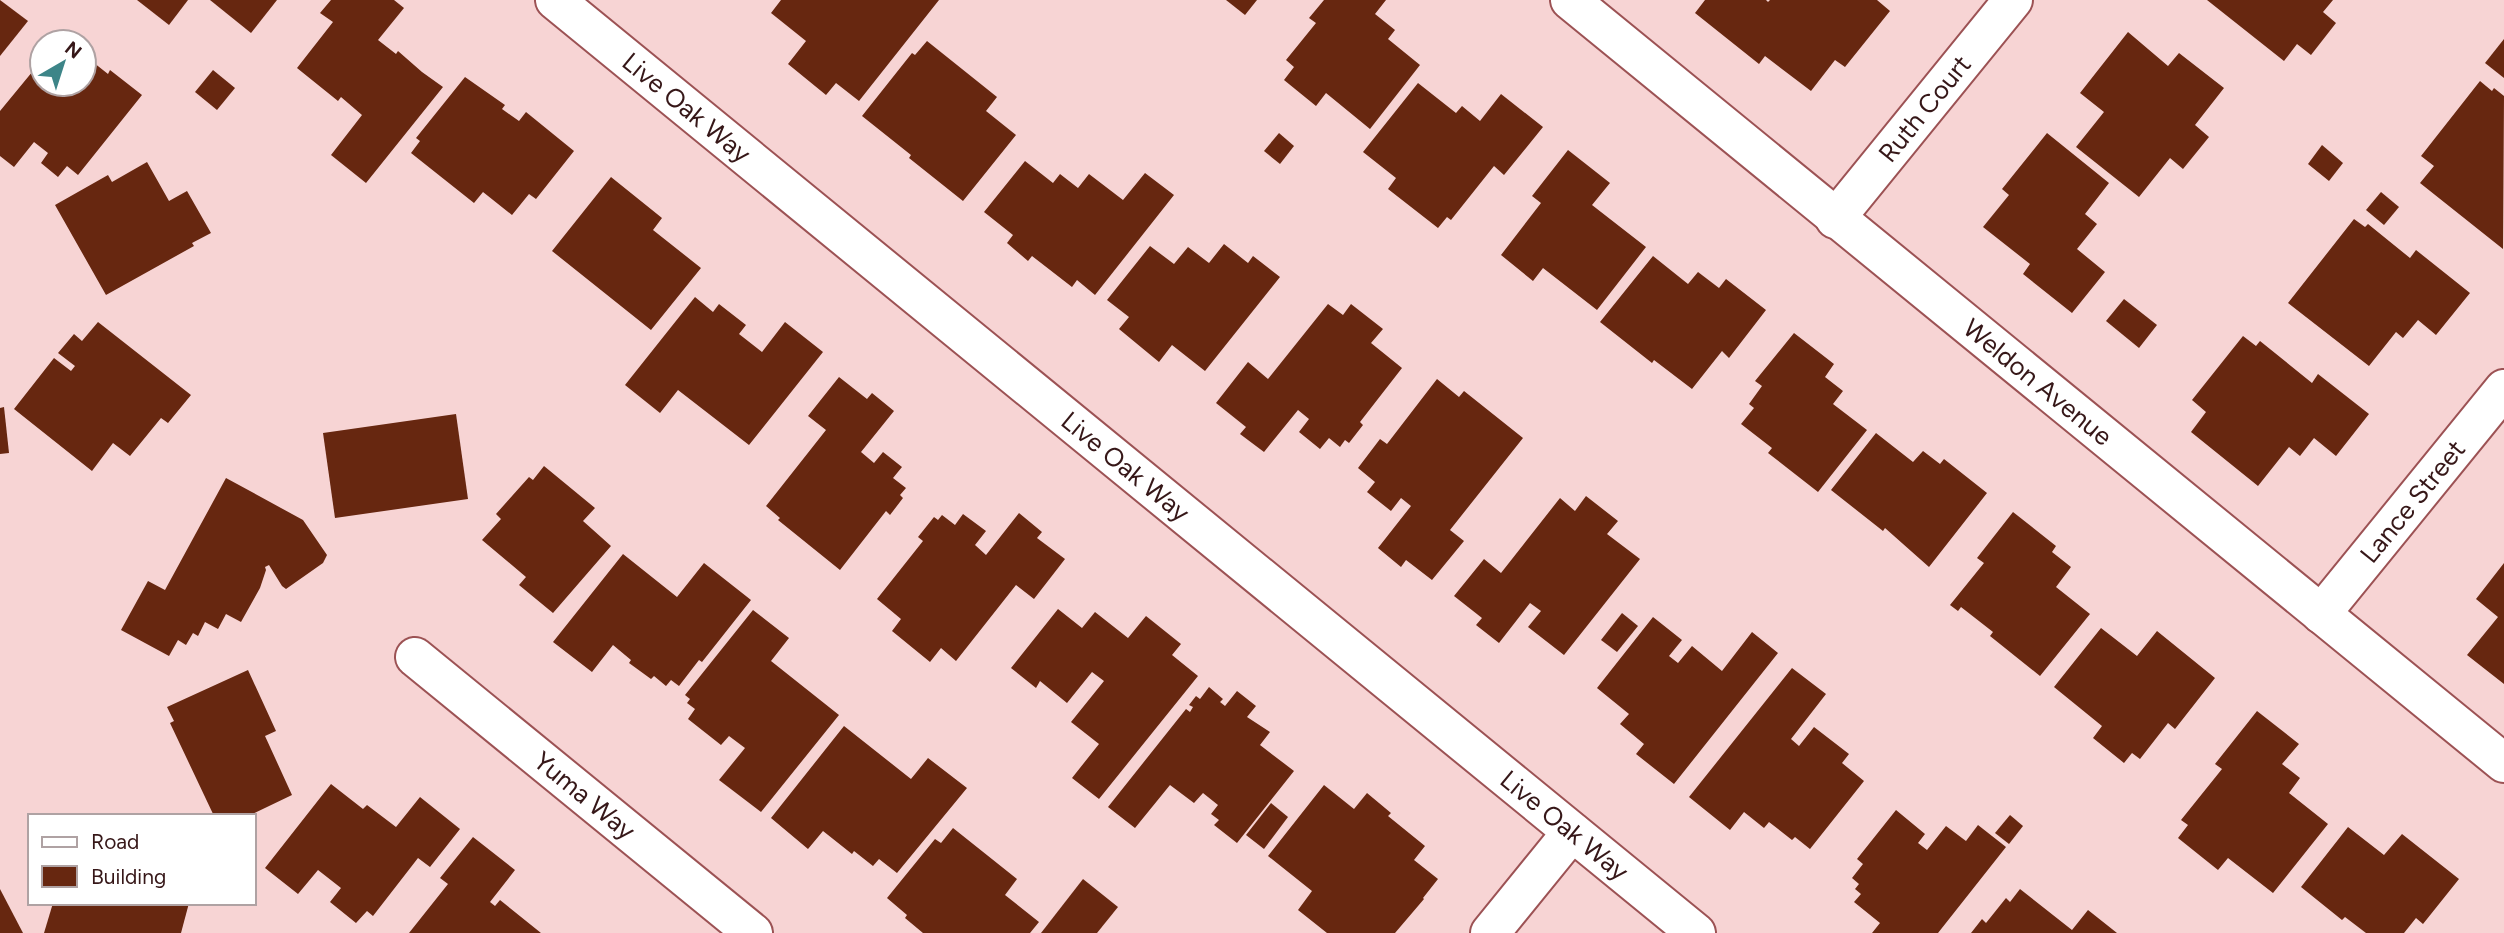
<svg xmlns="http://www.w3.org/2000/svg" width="2504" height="933" viewBox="0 0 2504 933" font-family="Figtree,sans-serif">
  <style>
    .building { fill: #672710 }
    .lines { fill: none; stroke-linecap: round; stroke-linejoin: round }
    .street-casing { stroke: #9c5254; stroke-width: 42 }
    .street { stroke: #fff; stroke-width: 38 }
    .labels { text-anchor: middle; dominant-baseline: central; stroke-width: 7; stroke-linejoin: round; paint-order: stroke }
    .street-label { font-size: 26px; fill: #361718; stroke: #fff }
  </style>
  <rect width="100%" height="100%" fill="#f7d4d4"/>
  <g class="building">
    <polygon points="0,0 28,21 0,56"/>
    <polygon points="137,0 188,0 169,25"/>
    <polygon points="210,0 277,0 251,33"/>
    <polygon points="331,0 394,0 404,8 378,40 396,54 398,51 422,72 443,87 366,183 331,155 362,115 341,97 338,101 297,68 333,22 320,13"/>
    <polygon points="781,0 939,0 859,101 836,83 826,95 788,64 806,41 771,13"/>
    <polygon points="1226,0 1257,0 1245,15"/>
    <polygon points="1324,0 1386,0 1375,14 1395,30 1388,39 1420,65 1370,129 1326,93 1316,106 1284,80 1294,67 1286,60 1316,23 1309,18"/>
    <polygon points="1705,0 1766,0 1768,2 1770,0 1877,0 1890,11 1845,67 1835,60 1811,91 1765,56 1759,64 1695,13"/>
    <polygon points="2207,0 2333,0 2323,12 2336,23 2311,55 2297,44 2284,61"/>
    <polygon points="2128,32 2168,66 2179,53 2224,88 2195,125 2209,137 2183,169 2170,158 2139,197 2076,147 2104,112 2080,93"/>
    <polygon points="2504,39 2504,78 2485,63"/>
    <polygon points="927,41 997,97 986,111 1016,135 963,201 909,158 911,155 862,116 912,53 915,55"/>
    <polygon points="84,55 108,74 110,70 142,95 78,175 67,166 58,177 41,163 48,153 34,142 14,167 0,156 0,111 42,60 42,84 84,84"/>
    <polygon points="213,70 235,88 217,110 195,92"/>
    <polygon points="465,77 505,105 502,109 519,121 526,112 574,151 536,199 529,194 512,215 483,192 474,203 411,153 420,141 416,138"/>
    <polygon points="2480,81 2492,91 2494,88 2504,96 2503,249 2420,183 2434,166 2421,156"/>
    <polygon points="1418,83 1456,113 1462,106 1480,121 1501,94 1543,127 1504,175 1494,166 1451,220 1447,217 1438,228 1388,189 1396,178 1363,152"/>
    <polygon points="1279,133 1294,146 1280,164 1264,151"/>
    <polygon points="2047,133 2109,183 2085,214 2097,224 2077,249 2105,272 2072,313 2023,274 2030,264 1983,227 2009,195 2002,189"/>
    <polygon points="2322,145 2343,163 2329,181 2308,164"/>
    <polygon points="1568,150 1610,183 1592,205 1646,247 1597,310 1543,268 1533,281 1501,255 1541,203 1532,196"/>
    <polygon points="1025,161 1053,183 1060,174 1078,188 1089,174 1123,200 1145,173 1174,195 1095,295 1077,280 1072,287 1032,256 1028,261 1007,243 1013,235 984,212"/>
    <polygon points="147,162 169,201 187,191 211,233 192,243 194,246 106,295 55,205 108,175 112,182"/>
    <polygon points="611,177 662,218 653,230 701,268 651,330 552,251"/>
    <polygon points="2381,192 2399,207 2384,225 2366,210"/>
    <polygon points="2354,219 2365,227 2368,224 2410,258 2416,250 2470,293 2436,335 2418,320 2403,338 2396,332 2369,366 2288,303"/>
    <polygon points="1224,244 1248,263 1253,256 1280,277 1205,371 1172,345 1159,362 1119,329 1129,317 1107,300 1150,246 1174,264 1188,247 1209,263"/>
    <polygon points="1653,256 1688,284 1698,272 1719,288 1726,279 1766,310 1729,358 1722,351 1692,389 1654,360 1652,363 1600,322"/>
    <polygon points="695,297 713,312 719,304 746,325 739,334 762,352 785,322 823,352 749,445 678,390 660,413 625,385"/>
    <polygon points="2124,299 2157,325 2139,348 2106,321"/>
    <polygon points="1328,304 1343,315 1351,304 1383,329 1371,343 1402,368 1360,422 1363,425 1349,443 1345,440 1340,447 1329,438 1320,449 1299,432 1309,419 1298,410 1264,452 1240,434 1246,427 1216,403 1248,362 1268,379"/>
    <polygon points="98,322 191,395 168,423 161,418 130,456 113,443 92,471 14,409 54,358 71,371 75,366 58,353 74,334 82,341"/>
    <polygon points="1794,333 1834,364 1825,377 1843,391 1833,404 1867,430 1818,492 1768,453 1772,448 1741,424 1754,408 1749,404 1762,386 1755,381"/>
    <polygon points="2243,336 2256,346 2260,341 2312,383 2318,374 2369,414 2336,456 2314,438 2300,456 2289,447 2258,486 2191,432 2206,412 2192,400"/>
    <polygon points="839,377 867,399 872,393 894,411 861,452 874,463 883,452 902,467 893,478 906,488 900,495 903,498 890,515 886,511 840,570 778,520 780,518 766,506 826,430 808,416"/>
    <polygon points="1437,379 1459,397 1464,391 1523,438 1450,530 1464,541 1432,580 1406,560 1401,567 1378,548 1411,506 1401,498 1391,511 1367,492 1375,482 1358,468 1380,439 1387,444"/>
    <polygon points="4,407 9,453 0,454 0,408"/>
    <polygon points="456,414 468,499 335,518 323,433"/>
    <polygon points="1876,433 1913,462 1923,451 1940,464 1944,459 1987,493 1929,567 1885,528 1883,531 1831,490"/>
    <polygon points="544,466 595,508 583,521 611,546 553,613 519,585 526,577 482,540 501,519 496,514 529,477 533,480"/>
    <polygon points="226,478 303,520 327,555 323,563 286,589 282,586 269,565 265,567 266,570 260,588 241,622 226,614 218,629 205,622 198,636 193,633 186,645 178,640 169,656 121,630 148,581 165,590"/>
    <polygon points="1586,496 1618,521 1607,534 1640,559 1564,655 1528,627 1541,611 1530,603 1499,643 1476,625 1482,618 1454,596 1484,559 1501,573 1560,498 1575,511"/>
    <polygon points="2013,512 2056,546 2052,552 2071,567 2056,587 2090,614 2040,676 1990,636 1993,632 1961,607 1958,611 1950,605 1984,563 1977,558"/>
    <polygon points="1019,513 1042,532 1037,538 1065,559 1034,599 1016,585 956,661 941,648 930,662 892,631 901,619 877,599 923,541 918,537 934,517 938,520 942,515 955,525 963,514 986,531 975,545 986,555"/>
    <polygon points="623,554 677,597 704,563 751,600 702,662 699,660 679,686 671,680 666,686 654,676 651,679 629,663 631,660 613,645 592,672 553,642"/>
    <polygon points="2504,563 2504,684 2467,655 2498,617 2476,599"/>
    <polygon points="1058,609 1082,628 1095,612 1128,638 1146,616 1181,644 1172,655 1198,676 1099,799 1072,778 1099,744 1071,722 1104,681 1092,672 1067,703 1040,681 1036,688 1011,668"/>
    <polygon points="753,610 789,638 771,661 839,715 761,812 719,780 745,748 729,736 721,745 688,719 695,709 687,703 690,699 685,695"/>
    <polygon points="1622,613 1638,626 1617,652 1601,640"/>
    <polygon points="1653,617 1682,640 1669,656 1678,663 1692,646 1722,671 1752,632 1778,653 1674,784 1636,754 1644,744 1620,724 1629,714 1597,688"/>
    <polygon points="2101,628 2137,656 2157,631 2215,678 2175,729 2168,723 2140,759 2132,753 2124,763 2093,738 2102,726 2054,687"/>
    <polygon points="1792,668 1826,694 1791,739 1799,746 1814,727 1849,754 1842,763 1864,781 1810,849 1795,837 1792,840 1769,822 1764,828 1744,812 1730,830 1689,797"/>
    <polygon points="248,670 276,731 265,736 292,795 248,816 214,816 170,723 174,721 167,707"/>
    <polygon points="1209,687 1223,699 1220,702 1225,706 1237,691 1256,706 1247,717 1270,732 1260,745 1294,771 1237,843 1214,825 1219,820 1211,814 1218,805 1203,793 1194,803 1170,785 1135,828 1108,807 1186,709 1190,712 1193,707 1189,705 1196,696 1200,699"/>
    <polygon points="2257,711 2299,744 2282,764 2300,778 2289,793 2328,824 2273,893 2228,858 2218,870 2178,838 2188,825 2181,820 2222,769 2215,764"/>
    <polygon points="844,726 911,779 928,758 967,788 897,873 879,859 873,866 854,851 852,854 823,831 808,849 771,818"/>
    <polygon points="331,784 363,809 367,805 396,827 420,797 460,829 430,867 418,858 373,916 367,911 356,923 330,902 341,888 318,870 298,894 265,868"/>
    <polygon points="1324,785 1354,809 1367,793 1391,813 1388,816 1425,846 1414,860 1438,879 1423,898 1424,899 1395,933 1327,933 1298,910 1312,891 1268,856"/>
    <polygon points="1271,803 1288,817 1264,849 1246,835"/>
    <polygon points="1896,810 1925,834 1918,843 1927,850 1946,826 1966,841 1978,825 2006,847 1938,933 1872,933 1880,923 1854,902 1861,894 1855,889 1859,884 1852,878 1863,864 1857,859"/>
    <polygon points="2010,815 2023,826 2009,844 1995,833"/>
    <polygon points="2348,827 2384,855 2402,834 2459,879 2423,924 2416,918 2404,933 2366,933 2345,917 2342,920 2301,887"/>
    <polygon points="953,828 1017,879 1005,895 1039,922 1030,933 923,933 905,918 907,915 887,898 935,839 941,843"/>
    <polygon points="473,837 515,870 490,902 495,906 500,900 541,933 409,933 448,884 440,878"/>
    <polygon points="1083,879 1118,907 1097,933 1041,933"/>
    <polygon points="0,889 23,933 0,933"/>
    <polygon points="2020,889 2072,930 2088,910 2117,933 1971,933 1982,919 1986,923 2006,898 2010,902"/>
    <polygon points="53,903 189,903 181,933 44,933"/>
  </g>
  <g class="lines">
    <g class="street-casing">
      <g id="street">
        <path id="s1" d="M 555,0 L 1696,933"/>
        <path id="s2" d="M 1570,0 L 2504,763"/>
        <path id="s3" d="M 1835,219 L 2013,0"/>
        <path id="s4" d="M 2321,614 L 2504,389"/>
        <path id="s5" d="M 415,657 L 753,933"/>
        <polyline points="1490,933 1572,832"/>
      </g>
    </g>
    <use href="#street" class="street"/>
  </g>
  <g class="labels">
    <g class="street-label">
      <text stroke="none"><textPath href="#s1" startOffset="170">Live Oak Way</textPath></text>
      <text stroke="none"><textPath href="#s3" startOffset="142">Ruth Court</textPath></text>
      <text stroke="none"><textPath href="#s2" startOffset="604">Weldon Avenue</textPath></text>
      <text stroke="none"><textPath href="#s1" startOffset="737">Live Oak Way</textPath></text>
      <text stroke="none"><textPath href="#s4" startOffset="145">Lance Street</textPath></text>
      <text stroke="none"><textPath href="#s5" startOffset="219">Yuma Way</textPath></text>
      <text stroke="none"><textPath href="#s1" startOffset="1304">Live Oak Way</textPath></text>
    </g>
  </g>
  <rect x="28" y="814" width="228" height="91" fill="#ffffff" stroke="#afa2a3" stroke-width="2"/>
  <rect x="42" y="837" width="35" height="10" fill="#ffffff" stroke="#afa2a3" stroke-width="2"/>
  <text x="91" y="849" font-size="21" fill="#361718">Road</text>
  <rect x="42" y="866" width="35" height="21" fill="#672710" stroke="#afa2a3" stroke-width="2"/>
  <text x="91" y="884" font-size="21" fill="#361718">Building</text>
  <g transform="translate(63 63) rotate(39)"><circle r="33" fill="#ffffff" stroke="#afa2a3" stroke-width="2"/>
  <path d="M0-5L12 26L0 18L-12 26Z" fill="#3d8588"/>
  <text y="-10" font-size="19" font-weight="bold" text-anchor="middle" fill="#361718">N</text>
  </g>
</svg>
